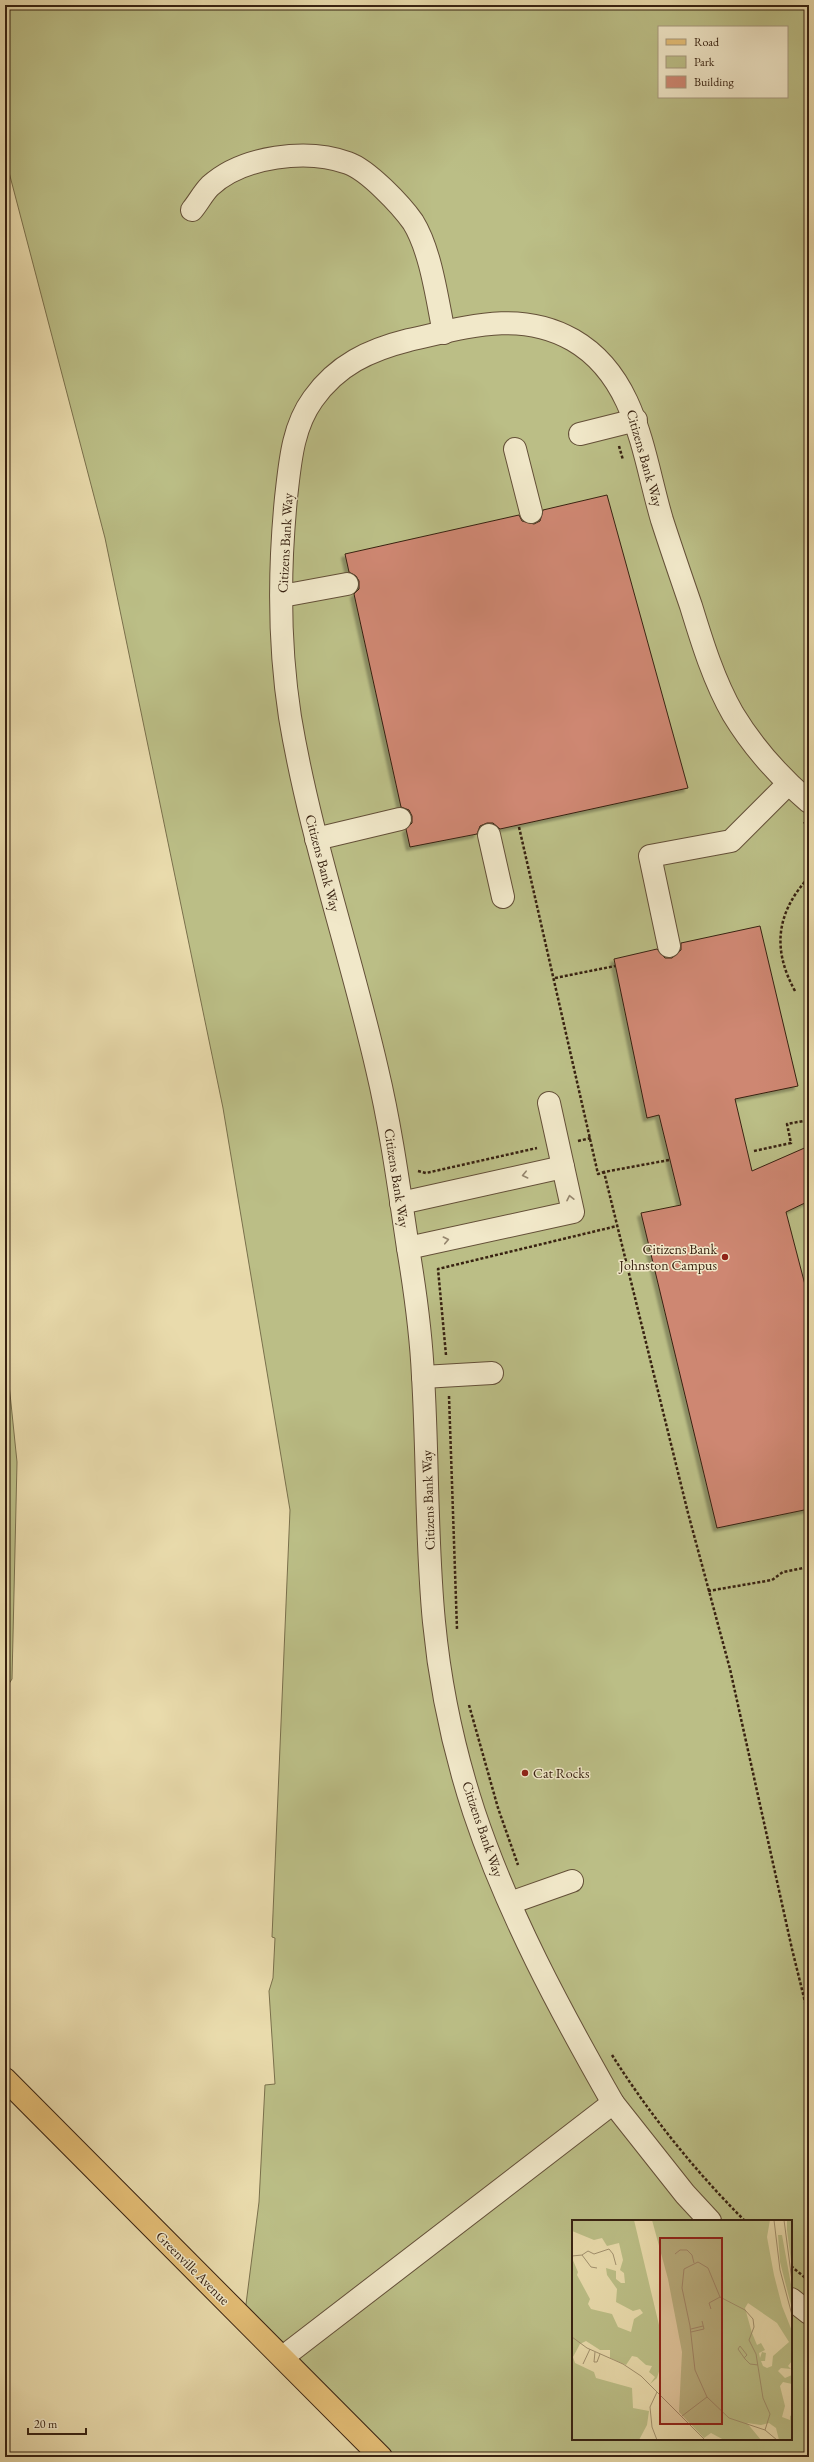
<svg xmlns="http://www.w3.org/2000/svg" width="814" height="2462" viewBox="0 0 814 2462" font-family="'EB Garamond',serif">
  <style>
    .green { fill: #bbbe86; stroke: #7a704c; fill-rule: evenodd }
    .building { fill: #ce8772; stroke: #382211; filter: url(#shadow) }
    .lines { fill: none; stroke-linecap: round; stroke-linejoin: round }
    .minor-casing { stroke: #645038; stroke-width: 24 }
    .major-casing { stroke: #382211; stroke-width: 24 }
    .path { stroke: #382211; stroke-width: 2.5; stroke-dasharray: 3 2; stroke-linecap: butt }
    .minor { stroke: #f1e8c9; stroke-width: 22 }
    .major { stroke: #e4be76; stroke-width: 22 }
    .oneway { stroke: #94856d }
    .poi-dot { fill: #8f2418; stroke: #f1e8c9; stroke-width: 1.5 }
    .labels { text-anchor: middle; dominant-baseline: central; stroke-width: 3; stroke-linejoin: round; paint-order: stroke }
    .street-label { font-size: 14px; fill: #382211; stroke: #f1e8c9 }
    .poi-label { font-size: 14px; fill: #382211; stroke: #f1e8c9; text-anchor: end }
    .inset-road { fill: none; stroke: #a2916e; stroke-width: 1 }
    .view { fill: #8f2418; fill-opacity: 0.15; stroke: #8f2418; stroke-width: 2 }
    .inset-edge { fill: none; stroke: #382211; stroke-width: 2 }
  </style>
  <defs>
    <filter id="shadow"><feDropShadow dx="-3.5" dy="3.5" stdDeviation="1" flood-color="#0004"/></filter>
  </defs>
  <rect width="100%" height="100%" fill="#e9dbac"/>
  <filter id="stains"><feTurbulence type="fractalNoise" baseFrequency=".005" numOctaves="4"/><feColorMatrix values="0 0 0 0 .2 0 0 0 0 .09 0 0 0 0 .02 0 0 0 .5 -.17"/></filter>
  <radialGradient id="worn" r=".72"><stop offset=".6" stop-color="#630" stop-opacity="0"/><stop offset="1" stop-color="#630" stop-opacity=".3"/></radialGradient>
  <g class="green">
    <path d="M 5,5 L 809,5 L 809,2457 L 385,2457 L 245,2312 L 259,2202 L 265,2085 L 275,2084 L 269,1991 L 273,1978 L 275,1938 L 272,1937 L 290,1510 L 223,1108 L 105,538 L 5,157 L 9,132 L 5,123 ZM 659,27 L 787,27 L 787,97 L 659,97 ZM 573,2221 L 791,2221 L 791,2439 L 573,2439 Z"/>
    <polygon points="5,1345 17,1462 12,1679 5,1690"/>
  </g>
  <g class="building">
    <polygon points="607,495 688,788 500,829 493,823 487,823 480,826 477,834 410,847 406,829 412,823 412,816 409,810 401,807 354,594 359,589 359,581 356,576 349,572 345,554 519,515 522,521 534,524 540,521 543,510"/>
    <polygon points="760,926 798,1086 735,1099 752,1171 809,1146 809,1201 786,1212 809,1300 809,1509 717,1528 641,1213 681,1205 659,1115 647,1118 614,959 657,949 665,958 672,958 681,950 681,943"/>
  </g>
  <g class="lines">
    <g class="minor-casing">
      <g id="minor">
        <path d="M 192,210 C 198,203 203,193 210,186 C 243,156 307,148 348,163 C 368,170 401,205 413,222 C 431,251 437,299 444,333"/>
        <polyline points="580,434 636,420"/>
        <polyline points="515,449 531,512"/>
        <polyline points="282,596 347,584"/>
        <polyline points="489,835 503,897"/>
        <polyline points="316,839 400,819"/>
        <polyline points="669,946 650,856 731,841 788,784"/>
        <polyline points="401,1203 563,1167"/>
        <polyline points="408,1248 573,1212 549,1103"/>
        <polyline points="423,1377 492,1373"/>
        <polyline points="510,1903 572,1881"/>
        <path d="M 613,2103 C 560,2010 508,1914 474,1812 C 454,1751 440,1685 434,1622 C 426,1540 428,1458 423,1376 C 421,1333 415,1290 408,1248 C 399,1188 391,1128 377,1069 C 350,951 310,837 290,717 C 279,646 279,570 286,498 C 290,464 292,428 313,399 C 337,365 369,350 409,340 C 464,328 519,309 573,340 C 637,377 643,456 662,520 C 671,548 681,577 691,606 C 702,642 714,681 733,714 C 753,747 780,777 809,802"/>
        <polyline points="791,2299 809,2313"/>
        <polyline points="283,2357 613,2103 685,2194 710,2221"/>
      </g>
    </g>
    <g class="major-casing">
      <polyline id="major" points="5,2079 381,2457"/>
    </g>
    <g class="path">
      <polyline points="619,446 623,460"/>
      <polyline points="804,822 809,828"/>
      <polyline points="519,827 598,1174 604,1172"/>
      <polyline points="555,978 615,966"/>
      <path d="M 795,991 C 772,949 776,913 809,877"/>
      <polyline points="578,1141 591,1138"/>
      <polyline points="754,1151 791,1143 787,1124 809,1120"/>
      <polyline points="669,1160 604,1172 688,1513 730,1669 792,1949 808,2014"/>
      <polyline points="418,1171 426,1173 537,1148"/>
      <polyline points="446,1355 438,1269 617,1226"/>
      <polyline points="449,1396 457,1629"/>
      <polyline points="708,1591 772,1580 783,1572 809,1567"/>
      <polyline points="469,1705 498,1808 518,1865"/>
      <path d="M 612,2055 C 650,2115 695,2171 745,2221"/>
      <polyline points="791,2266 809,2281"/>
    </g>
    <use href="#minor" class="minor"/>
    <use href="#major" class="major"/>
  </g>
  <defs><path id="oneway-chevron" d="M-2-3.5L2.5 0L-2 3.5" fill="none" stroke-width="1.6" stroke-linecap="round" stroke-linejoin="round"/></defs>
  <g class="oneway">
    <use href="#oneway-chevron" transform="translate(525 1175) rotate(167)"/>
    <use href="#oneway-chevron" transform="translate(570 1198) rotate(-102)"/>
    <use href="#oneway-chevron" transform="translate(446 1240) rotate(-12)"/>
  </g>
  <g class="poi-dot">
    <circle cx="725" cy="1257" r="4"/>
    <circle cx="525" cy="1773" r="4"/>
  </g>
  <g class="labels">
    <g class="street-label">
      <text transform="translate(645 458) rotate(74)">Citizens Bank Way</text>
      <text transform="translate(285 543) rotate(-87)">Citizens Bank Way</text>
      <text transform="translate(323 863) rotate(75)">Citizens Bank Way</text>
      <text transform="translate(397 1178) rotate(81)">Citizens Bank Way</text>
      <text transform="translate(428 1500) rotate(-92)">Citizens Bank Way</text>
      <text transform="translate(483 1829) rotate(71)">Citizens Bank Way</text>
      <text transform="translate(193 2268) rotate(45)">Greenville Avenue</text>
    </g>
    <g class="poi-label">
      <text x="717" y="1249">Citizens Bank<tspan x="717" dy="16">Johnston Campus</tspan></text>
      <text x="533" y="1773" text-anchor="start">Cat Rocks</text>
    </g>
  </g>
  <g transform="translate(572 2220)">
    <rect width="220" height="220" fill="#e9dbac"/>
    <path d="M 0,0 L 62,0 L 87,105 L 89,145 L 85,158 L 78,164 L 83,157 L 77,152 L 80,146 L 74,145 L 65,137 L 60,136 L 54,145 L 38,138 L 38,130 L 28,130 L 14,121 L 8,124 L 1,137 L 3,143 L 22,152 L 24,158 L 60,168 L 61,188 L 77,191 L 75,205 L 67,220 L 0,220 L 0,38 L 6,52 L 5,55 L 18,79 L 16,84 L 19,89 L 40,94 L 46,107 L 59,112 L 62,99 L 71,93 L 68,89 L 61,91 L 44,82 L 45,69 L 35,55 L 34,48 L 44,51 L 44,59 L 49,63 L 53,63 L 52,53 L 48,50 L 51,40 L 47,23 L 35,26 L 30,18 L 22,20 L 0,11 ZM 80,0 L 198,0 L 195,17 L 202,55 L 210,86 L 220,111 L 220,141 L 216,146 L 219,149 L 209,148 L 206,151 L 213,158 L 220,155 L 220,164 L 211,162 L 208,166 L 213,186 L 210,197 L 218,200 L 218,196 L 220,195 L 220,220 L 207,220 L 204,208 L 197,203 L 189,205 L 175,203 L 189,220 L 152,220 L 139,213 L 132,218 L 107,192 L 110,132 L 96,59 ZM 176,83 L 205,103 L 217,122 L 201,136 L 200,146 L 195,148 L 191,146 L 189,141 L 193,141 L 194,133 L 190,132 L 188,138 L 187,133 L 193,130 L 189,123 L 185,125 L 180,113 L 173,88 ZM 215,0 L 220,0 L 220,49 L 215,10 ZM 206,15 L 210,15 L 220,70 L 220,89 L 208,42 Z" fill="#bbbe86" fill-rule="evenodd"/>
    <path class="inset-road" d="M 202,0 L 208,50 L 220,95M 212,0 L 220,61M 103,34 L 108,30 L 115,30 L 120,35 L 122,43M 10,35 L 19,47 L 25,48M 0,36 L 10,35 L 16,31 L 22,34 L 37,29 L 41,34 L 44,45M 139,89 L 137,83 L 148,77M 119,109 L 131,106M 119,112 L 132,109 L 130,101M 0,117 L 15,128 L 51,144 L 69,156 L 133,220M 23,132 L 22,142 L 25,142 L 28,134M 172,138 L 175,135 L 168,126 L 166,129 L 173,139 L 178,144 L 186,145M 11,144 L 18,129M 135,177 L 123,150 L 118,106 L 110,68 L 112,49 L 126,42 L 136,48 L 148,77 L 173,90 L 181,99 L 182,107 L 177,120 L 184,134 L 191,178 L 198,194 L 193,210M 110,196 L 135,177 L 157,198 L 193,210 L 205,220M 85,220 L 80,207 L 78,187 L 85,172"/>
    <path class="view" d="M 88,18 L 150,18 L 150,204 L 88,204 Z"/>
    <rect width="220" height="220" class="inset-edge"/>
  </g>
  <rect width="814" height="2462" fill="none" stroke="#e9dbac" stroke-width="20"/>
  <rect x="6" y="6" width="802" height="2450" fill="none" stroke="#382211" stroke-width="2"/>
  <rect x="10" y="10" width="794" height="2442" fill="none" stroke="#382211"/>
  <rect x="658" y="26" width="130" height="72" fill="#f1e8c9" stroke="#a7997f"/>
  <rect x="666" y="39" width="20" height="6" fill="#e4be76" stroke="#a7997f"/>
  <text x="694" y="46" font-size="12" fill="#382211">Road</text>
  <rect x="666" y="56" width="20" height="12" fill="#bbbe86" stroke="#a7997f"/>
  <text x="694" y="66" font-size="12" fill="#382211">Park</text>
  <rect x="666" y="76" width="20" height="12" fill="#ce8772" stroke="#a7997f"/>
  <text x="694" y="86" font-size="12" fill="#382211">Building</text>
  <path d="M28 2428v6h58v-6" fill="none" stroke="#382211" stroke-width="2"/>
  <text x="34" y="2428" font-size="12" fill="#382211" stroke="#f1e8c9" stroke-width="3" paint-order="stroke">20 m</text>
  <rect width="100%" height="100%" filter="url(#stains)"/>
  <rect width="100%" height="100%" fill="url(#worn)"/>
</svg>
